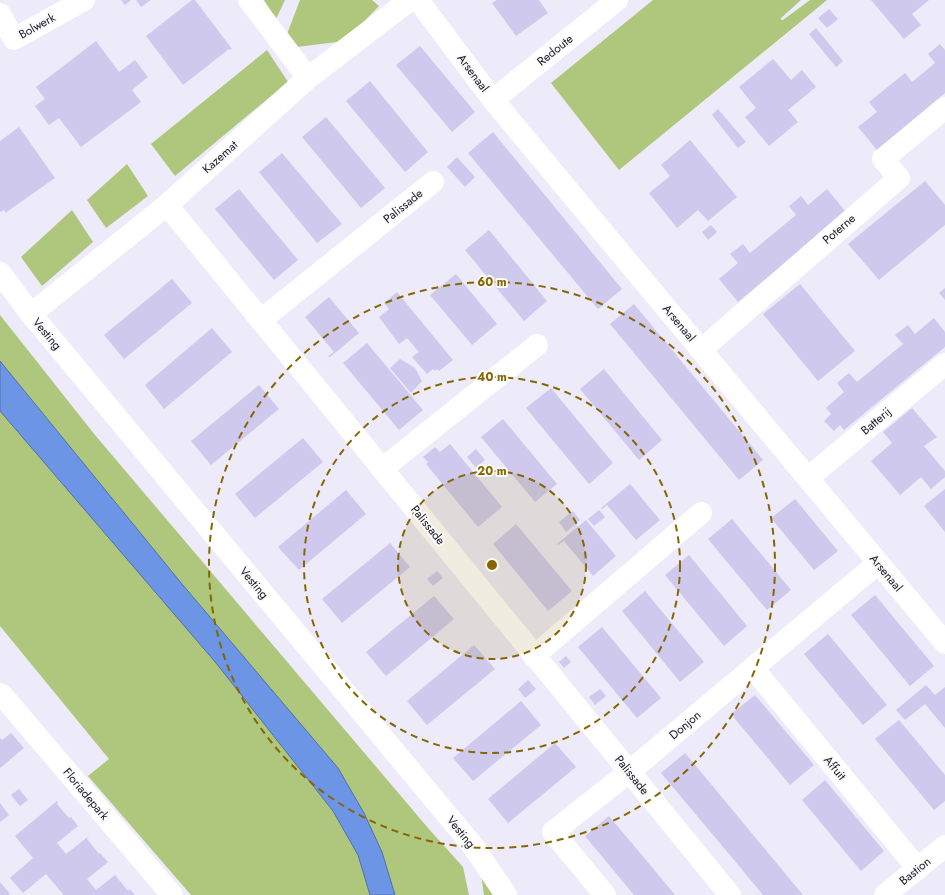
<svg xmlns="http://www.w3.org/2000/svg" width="945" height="895" viewBox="0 0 945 895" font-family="Jost,sans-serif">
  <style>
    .green { fill: #aec77c }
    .water { fill: #6c95e5; stroke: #536fab }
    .building { fill: #cfcaed }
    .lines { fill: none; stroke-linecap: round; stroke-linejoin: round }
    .street { stroke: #fff; stroke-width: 22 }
    .ring { fill: none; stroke: #876500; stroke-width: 2; stroke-dasharray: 7 5 }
    .labels { text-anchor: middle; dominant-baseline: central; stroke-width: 4; stroke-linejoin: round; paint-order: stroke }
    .street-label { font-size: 12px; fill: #191724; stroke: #fafafa }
    .centre { fill: #876500; stroke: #fafafa; stroke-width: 2 }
    .ring-label { font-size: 12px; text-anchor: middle; font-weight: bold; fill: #876500; stroke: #fafafa; stroke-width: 4; stroke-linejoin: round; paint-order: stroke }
  </style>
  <rect width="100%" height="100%" fill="#edeaf9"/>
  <g class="green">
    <polygon points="264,0 285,0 276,19"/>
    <polygon points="300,0 372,0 379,6 345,41 297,47 287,34"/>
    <polygon points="653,0 801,0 780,19 783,20 810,0 827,0 619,170 551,83"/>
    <polygon points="267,50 288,82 175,176 151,144"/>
    <polygon points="127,164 148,196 106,228 87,200"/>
    <polygon points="72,210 93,242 42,286 21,257"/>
    <polygon points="0,315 95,435 428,828 463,867 469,895 191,895 88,776 109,759 0,626"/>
    <polygon points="481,874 497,895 484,895"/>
  </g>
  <polygon class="water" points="0,361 182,584 338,768 364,813 382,852 395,895 370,895 358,855 333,811 216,663 0,411"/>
  <g class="building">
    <polygon points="121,0 131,0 125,5"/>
    <polygon points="136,0 151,0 141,7"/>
    <polygon points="192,0 195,0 232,49 230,50 229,49 183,85 146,36"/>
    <polygon points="497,0 539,0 548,13 516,36 492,3"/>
    <polygon points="871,0 929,0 912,14 921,25 904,39"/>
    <polygon points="829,9 838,19 827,28 818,18"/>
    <polygon points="816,28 843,61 836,67 809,34"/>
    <polygon points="96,41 119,72 135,60 148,77 132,90 141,102 81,147 59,118 49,125 48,124 35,106 45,99 36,87"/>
    <polygon points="940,44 945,50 945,93 877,150 858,127 877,112 869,102 905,73 912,82 935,63 928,54"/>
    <polygon points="420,46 475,112 452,132 396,65"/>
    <polygon points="773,59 791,80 802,70 816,87 788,110 798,122 769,146 745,117 756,108 739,87"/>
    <polygon points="370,81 428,152 405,172 346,101"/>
    <polygon points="718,109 746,142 738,148 712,115"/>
    <polygon points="326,117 385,188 361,208 302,137"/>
    <polygon points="19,127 55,178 8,211 6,213 4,210 0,212 0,141"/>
    <polygon points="493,132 622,289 598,309 468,153"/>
    <polygon points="690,140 737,197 708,221 698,210 677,228 649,193 670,176 661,165"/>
    <polygon points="282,153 342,224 317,243 259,172"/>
    <polygon points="457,157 475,177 465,187 447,167"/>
    <polygon points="925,181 945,205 945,225 879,280 848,244"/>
    <polygon points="239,189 298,260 274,280 215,209"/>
    <polygon points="827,189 846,212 738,302 719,279 738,263 730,254 743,244 750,253 796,215 789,206 801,196 808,205"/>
    <polygon points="711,225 717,232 708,240 702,232"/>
    <polygon points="489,230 547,301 524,321 465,250"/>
    <polygon points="456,274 497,324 472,345 430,295"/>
    <polygon points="172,279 192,303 124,359 104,335"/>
    <polygon points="800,284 855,351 818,381 763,314"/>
    <polygon points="945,288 945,300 939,293"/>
    <polygon points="397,292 453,360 439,371 437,369 435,371 433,369 427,374 412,357 419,352 407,338 399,344 379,317 389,309 384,303"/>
    <polygon points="329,297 359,333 330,357 328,356 334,352 305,317"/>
    <polygon points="634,304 763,460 739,480 610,324"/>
    <polygon points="934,318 945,332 945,347 844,430 840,425 834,431 824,421 831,414 826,408 844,392 837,383 849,373 857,382 903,344 895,335 908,325 915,334"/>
    <polygon points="212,328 232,352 164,409 145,385"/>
    <polygon points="367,343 423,410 399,430 343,363"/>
    <polygon points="400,359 415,368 422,381 411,393 390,368"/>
    <polygon points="604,369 662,440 639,460 580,389"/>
    <polygon points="259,385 279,409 211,465 191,441"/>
    <polygon points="551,388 613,463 589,484 526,408"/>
    <polygon points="912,408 937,437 924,446 945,471 945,477 931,489 921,477 900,495 871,461 892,443 883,432"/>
    <polygon points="503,419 557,484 535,502 481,437"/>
    <polygon points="303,438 323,462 255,518 235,494"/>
    <polygon points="450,444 502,507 478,527 426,464 428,462 423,457 435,447 440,452"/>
    <polygon points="476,449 485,460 476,468 467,457"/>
    <polygon points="630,484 660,520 636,540 607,505 602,509 601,508"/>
    <polygon points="945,489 945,532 924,506"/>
    <polygon points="346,490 366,514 299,570 278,547"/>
    <polygon points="795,499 838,551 814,570 771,518"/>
    <polygon points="599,510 605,517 594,526 588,519"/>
    <polygon points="573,511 580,520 566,532 559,522"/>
    <polygon points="732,519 791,590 767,610 708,539"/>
    <polygon points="586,520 616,556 593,576 564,541 558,545 557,544"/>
    <polygon points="516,524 572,591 548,611 493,544"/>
    <polygon points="390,543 410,567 342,623 322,599"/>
    <polygon points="689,555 747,626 724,646 665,575"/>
    <polygon points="437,571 443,578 433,586 427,579"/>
    <polygon points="645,591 704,662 680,682 622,611"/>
    <polygon points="875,595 934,666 910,686 851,615"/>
    <polygon points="434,596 454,619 386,676 366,652"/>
    <polygon points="602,627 661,698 637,718 578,647"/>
    <polygon points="828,634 887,705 863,725 804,654"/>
    <polygon points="474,645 495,669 427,725 407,701"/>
    <polygon points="566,656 571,662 564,668 559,662"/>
    <polygon points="528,680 536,689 525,698 518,689"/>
    <polygon points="926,685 935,695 945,687 945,728 925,704 905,720 896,710"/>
    <polygon points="600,689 606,696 595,705 589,697"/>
    <polygon points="755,695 814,765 790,785 731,714"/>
    <polygon points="521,701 541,725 473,781 453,758"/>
    <polygon points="899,720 945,775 945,801 934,810 875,739"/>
    <polygon points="11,733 24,748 0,768 0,738 2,740"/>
    <polygon points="555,743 576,767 508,823 488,799"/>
    <polygon points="685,753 711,784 803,895 763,895 739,866 661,773"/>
    <polygon points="825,780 884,851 861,871 802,800"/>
    <polygon points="19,789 28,800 20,806 11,795"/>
    <polygon points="57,801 58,802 57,804 69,818 71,817 78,826 57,843 66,854 89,836 87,839 99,854 100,853 108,862 87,879 96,890 115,875 128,891 130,889 135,895 62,895 63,894 46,874 23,893 10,878 33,858 15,836"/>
    <polygon points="0,803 9,815 0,822"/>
    <polygon points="609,816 661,878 675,895 634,895 585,836"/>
    <polygon points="0,882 10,894 8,895 0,895"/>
  </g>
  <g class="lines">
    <g class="street">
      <polyline points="249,0 308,78"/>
      <polyline points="418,0 493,100 945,643"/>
      <polyline points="0,14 14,39 84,0"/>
      <polyline points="493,100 617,0"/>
      <polyline points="167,205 730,895"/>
      <polyline points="0,273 31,314 473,846 506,895"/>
      <polyline points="31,314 167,205 308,78 410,0"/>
      <polyline points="261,320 433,182"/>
      <polyline points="701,350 899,178 883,159 945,108"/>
      <polyline points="382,469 537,345"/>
      <polyline points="808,478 945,364"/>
      <polyline points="534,656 701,513"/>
      <polyline points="753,668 918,869"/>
      <polyline points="0,694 3,696 172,895"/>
      <polyline points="605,895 553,832 629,772 878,563"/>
      <polyline points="885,895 945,846"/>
    </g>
  </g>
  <circle cx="492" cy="565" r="94" fill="#876500" fill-opacity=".12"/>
  <g class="ring">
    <circle cx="492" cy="565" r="94"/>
    <circle cx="492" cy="565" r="188"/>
    <circle cx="492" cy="565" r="283"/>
  </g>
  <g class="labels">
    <g class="street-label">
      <text transform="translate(37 26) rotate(-29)">Bolwerk</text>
      <text transform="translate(555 50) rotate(-39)">Redoute</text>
      <text transform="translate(473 73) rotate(53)">Arsenaal</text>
      <text transform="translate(220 157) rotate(-42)">Kazemat</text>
      <text transform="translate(403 206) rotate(-39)">Palissade</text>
      <text transform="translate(839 229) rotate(-41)">Poterne</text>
      <text transform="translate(679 323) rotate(50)">Arsenaal</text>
      <text transform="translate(47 334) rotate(50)">Vesting</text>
      <text transform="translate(876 421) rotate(-40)">Batterij</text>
      <text transform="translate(428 525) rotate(51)">Palissade</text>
      <text transform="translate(886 573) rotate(50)">Arsenaal</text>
      <text transform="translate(254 583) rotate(50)">Vesting</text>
      <text transform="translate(685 725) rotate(-40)">Donjon</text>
      <text transform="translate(835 768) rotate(51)">Affuit</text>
      <text transform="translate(632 775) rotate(51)">Palissade</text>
      <text transform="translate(86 794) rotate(50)">Floriadepark</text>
      <text transform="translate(461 832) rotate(51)">Vesting</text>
      <text transform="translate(915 871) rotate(-39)">Bastion</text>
    </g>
  </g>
  <circle cx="492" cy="565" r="6" class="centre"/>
  <g class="ring-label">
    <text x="492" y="286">60 m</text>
    <text x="492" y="381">40 m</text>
    <text x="492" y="475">20 m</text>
  </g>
</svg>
